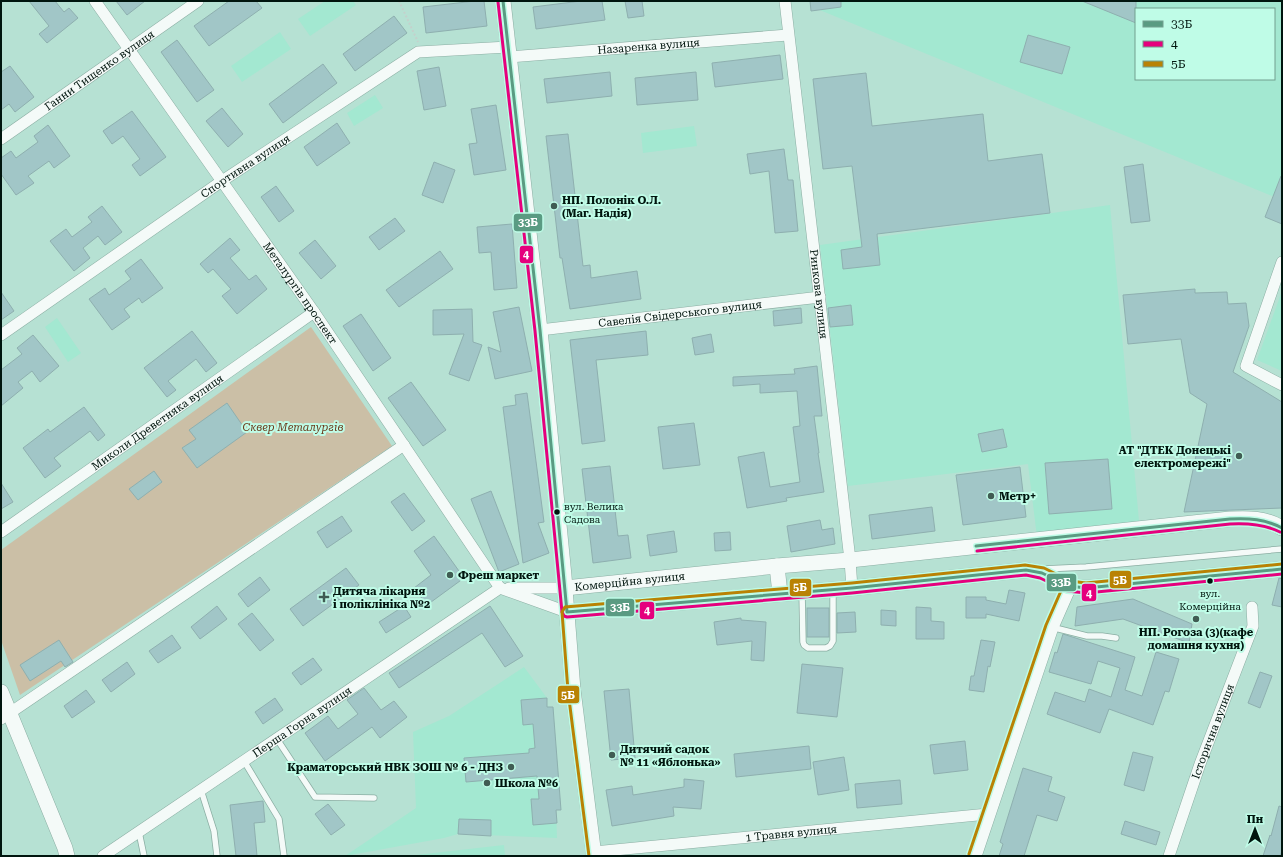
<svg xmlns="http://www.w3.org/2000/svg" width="1283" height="857" viewBox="0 0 1283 857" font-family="'Roboto Serif',serif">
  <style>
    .built { fill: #a3e8d1; fill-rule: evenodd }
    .green { fill: #cbbfa6 }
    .building { fill: #a1c6c7; stroke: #8eafaf }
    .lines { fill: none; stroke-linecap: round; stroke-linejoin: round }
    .lane-casing { stroke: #8baea3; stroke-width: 7 }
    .street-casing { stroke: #8baea3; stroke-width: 12 }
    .secondary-casing { stroke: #8baea3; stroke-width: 16 }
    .path { stroke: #c4d1cc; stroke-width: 2; stroke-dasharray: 2 2; stroke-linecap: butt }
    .lane { stroke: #f4faf8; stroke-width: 5.5 }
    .street { stroke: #f4faf8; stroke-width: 11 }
    .secondary { stroke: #f4faf8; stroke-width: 15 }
    .bus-1-casing { stroke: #bffce7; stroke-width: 6 }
    .bus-2-casing { stroke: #bffce7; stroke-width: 6 }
    .bus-3-casing { stroke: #bffce7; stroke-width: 6 }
    .bus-1 { stroke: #5a9b82; stroke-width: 3 }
    .bus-2 { stroke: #e5007d; stroke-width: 3 }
    .bus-3 { stroke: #b98204; stroke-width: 3 }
    .poi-dot { fill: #405c53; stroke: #bffce7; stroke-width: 1.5 }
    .bus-dot { fill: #00150e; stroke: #bffce7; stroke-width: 1.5 }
    .labels { text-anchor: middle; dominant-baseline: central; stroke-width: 4; stroke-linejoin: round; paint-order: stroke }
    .bus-label { font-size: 10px; fill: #00150e; stroke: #bffce7; text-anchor: start }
    .street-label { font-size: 11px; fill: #00150e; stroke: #bffce7 }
    .poi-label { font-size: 11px; font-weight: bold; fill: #00150e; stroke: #bffce7; text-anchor: start }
    .park-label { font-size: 11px; font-style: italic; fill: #6a3a1b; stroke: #bffce7 }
    .line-badge { stroke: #bffce7; stroke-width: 1.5 }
    .badge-label { font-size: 11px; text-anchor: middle; font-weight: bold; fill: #fff }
  </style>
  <rect width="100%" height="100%" fill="#b6e1d3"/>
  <g class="built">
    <polygon points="325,1 353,1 356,5 310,36 298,19"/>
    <path d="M 810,1 L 1282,1 L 1282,200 L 810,6 ZM 1136,9 L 1274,9 L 1274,79 L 1136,79 Z"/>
    <polygon points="280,32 291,49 242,82 231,66"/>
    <polygon points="375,95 383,108 354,126 347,113"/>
    <polygon points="694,126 697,146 643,153 641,133"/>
    <polygon points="1110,205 1139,521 1037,537 1028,464 848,486 820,245"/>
    <polygon points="1282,291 1282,371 1257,360"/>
    <polygon points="57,318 81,353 68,362 45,327"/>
    <polygon points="524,667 547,698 547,707 553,707 561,810 556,810 557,838 458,834 444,838 345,856 416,808 413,732 449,716"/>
    <polygon points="504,845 505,856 407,856"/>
  </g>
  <polygon class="green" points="311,327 392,446 20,695 1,640 1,550"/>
  <g class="building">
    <polygon points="29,1 55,1 64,12 69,8 78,18 47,43 39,34 49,26"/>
    <polygon points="116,1 145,1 127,15"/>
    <polygon points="229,1 256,1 262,8 209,46 194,26"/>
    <polygon points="475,1 484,1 487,26 426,33 423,7"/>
    <polygon points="581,1 602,1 605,20 536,29 533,7"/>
    <polygon points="625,1 642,1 644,16 628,18"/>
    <polygon points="810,1 841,1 841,7 811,11"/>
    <polygon points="1082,1 1136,1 1136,23"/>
    <polygon points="394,16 407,33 355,71 343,54"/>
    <polygon points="1028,35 1070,47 1062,74 1020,62"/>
    <polygon points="177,40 214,90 197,102 161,52"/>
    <polygon points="780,55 783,79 715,87 712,63"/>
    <polygon points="323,64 337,83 283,123 269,104"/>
    <polygon points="10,66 34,97 15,112 9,104 1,110 1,72"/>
    <polygon points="439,67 446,106 424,110 417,71"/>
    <polygon points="610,72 612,96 547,103 544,79"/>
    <polygon points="696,72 698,100 637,105 635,78"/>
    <polygon points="866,73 872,126 983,114 988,161 1042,154 1050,213 877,234 880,265 843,269 841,250 862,247 852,166 823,169 813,79"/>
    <polygon points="496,105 506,170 474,175 469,144 477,143 471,109"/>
    <polygon points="222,108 243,134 228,147 206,121"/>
    <polygon points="132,111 166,157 140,176 132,165 140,159 123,136 112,144 103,131"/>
    <polygon points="337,123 350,143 317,166 304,147"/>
    <polygon points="48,125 70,156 54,168 49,161 28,176 34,183 16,195 1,174 1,158 11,151 16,158 38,142 34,136"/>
    <polygon points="568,134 583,266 590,265 591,278 637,271 641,299 570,309 562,258 560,258 546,136"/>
    <polygon points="784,149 788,180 793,180 798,231 775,233 769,171 750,174 747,154"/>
    <polygon points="434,162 455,170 443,203 422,195"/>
    <polygon points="1143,164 1150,221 1131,223 1124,167"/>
    <polygon points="1281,176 1282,176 1282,224 1265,217"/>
    <polygon points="276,186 294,211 279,222 261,197"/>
    <polygon points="102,206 122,232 105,245 98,236 83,248 90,258 74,271 50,241 66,229 72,237 92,222 88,217"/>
    <polygon points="395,218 405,231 379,250 369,237"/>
    <polygon points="512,224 517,288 494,290 491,252 479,253 477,227"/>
    <polygon points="230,238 240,250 230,258 249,280 256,275 267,289 237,314 222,296 231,289 213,269 208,273 200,264"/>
    <polygon points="315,240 336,266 321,279 299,253"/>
    <polygon points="440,251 453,269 399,307 386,290"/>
    <polygon points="141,259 163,288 142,303 139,298 124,309 130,317 112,330 89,299 105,288 109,295 131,279 125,271"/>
    <polygon points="1195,289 1195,293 1227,292 1228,304 1246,303 1249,326 1233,372 1282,402 1282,508 1184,512 1207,404 1190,393 1181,339 1128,344 1123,295"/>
    <polygon points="1,292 14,311 1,320"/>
    <polygon points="851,305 853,325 830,327 828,308"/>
    <polygon points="519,307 532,371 495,379 488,347 501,352 493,312"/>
    <polygon points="801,308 802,323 774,326 773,311"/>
    <polygon points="472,309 473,342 482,345 469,381 449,374 464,334 433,335 433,310"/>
    <polygon points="361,314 391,358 373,371 343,326"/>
    <polygon points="192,331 217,363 206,372 196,359 168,381 176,390 167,397 144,368"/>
    <polygon points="646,331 648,355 596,360 605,441 582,444 570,340"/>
    <polygon points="711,334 714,352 695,355 692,338"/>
    <polygon points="33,335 59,366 40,382 32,371 18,382 23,388 1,406 1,370 22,354 17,348"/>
    <polygon points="817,366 822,416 814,416 819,453 818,453 824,492 786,498 787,501 747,508 738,457 764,452 770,487 800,482 793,427 800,426 797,391 760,393 760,384 733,386 733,377 795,374 794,369"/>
    <polygon points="411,382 446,430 423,446 388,398"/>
    <polygon points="527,393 544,522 538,523 549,553 523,563 503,407 516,405 515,395"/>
    <polygon points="227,403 247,432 197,468 182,448 196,439 189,430"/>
    <polygon points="84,407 105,435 98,441 90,431 54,458 61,466 45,478 23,448 48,429 50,432"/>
    <polygon points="694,423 700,465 663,469 658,427"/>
    <polygon points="1003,429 1007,447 982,452 978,434"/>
    <polygon points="1108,459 1112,509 1049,514 1045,463"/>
    <polygon points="610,466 618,536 628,535 631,558 593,563 582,469"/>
    <polygon points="1020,467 1026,517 963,525 956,475"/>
    <polygon points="154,471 162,482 138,500 129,489"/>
    <polygon points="1,483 13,502 1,509"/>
    <polygon points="491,491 519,564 499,572 471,499"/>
    <polygon points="404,493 425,521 412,531 391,502"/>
    <polygon points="932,507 935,531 872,539 869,515"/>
    <polygon points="342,516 352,531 327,548 317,532"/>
    <polygon points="820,520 822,530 833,528 835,544 791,552 787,526"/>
    <polygon points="674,531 677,552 650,556 647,535"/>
    <polygon points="730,532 731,550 715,551 714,533"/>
    <polygon points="434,536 464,578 427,605 414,588 431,575 414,551"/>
    <polygon points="346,568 359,585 303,626 290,609"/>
    <polygon points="260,577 270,590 248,607 238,594"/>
    <polygon points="1279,578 1282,579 1282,607 1272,605"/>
    <polygon points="1009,590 1025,593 1019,621 986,614 986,618 966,618 966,597 986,597 986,600 1006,604"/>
    <polygon points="1133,599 1192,624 1189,643 1123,619 1075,626 1077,607"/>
    <polygon points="217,606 227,619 200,639 191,627"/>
    <polygon points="404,606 411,617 386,633 379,622"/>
    <polygon points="490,606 523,656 505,667 482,633 399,688 389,673"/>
    <polygon points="916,607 931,608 931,621 944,622 944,639 916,639"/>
    <rect x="807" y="608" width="22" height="29"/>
    <polygon points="881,610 896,611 896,626 881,625"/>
    <polygon points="855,612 856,632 837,633 837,613"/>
    <polygon points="252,613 274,640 260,651 238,624"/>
    <polygon points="741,618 741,620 766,622 764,661 751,660 752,641 717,645 714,622"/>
    <polygon points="1063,634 1135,657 1125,690 1142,696 1156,652 1179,659 1169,692 1165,691 1153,725 1109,709 1100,733 1047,714 1055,692 1085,702 1089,689 1111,697 1120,668 1098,661 1091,684 1049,672 1055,652 1057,653"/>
    <polygon points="172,635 181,648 158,663 149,651"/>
    <polygon points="59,640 73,662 65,667 61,661 30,681 20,665"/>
    <polygon points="981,640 995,642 990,667 988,666 984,692 969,690 971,676 974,676"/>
    <polygon points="313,658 322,670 301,685 292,673"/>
    <polygon points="127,662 135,674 111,692 102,680"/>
    <polygon points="802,664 843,668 837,717 797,713"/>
    <polygon points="1260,672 1272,676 1260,708 1248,703"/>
    <polygon points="364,688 381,710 394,701 407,717 380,738 372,727 325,761 305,733 328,716 338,729 358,714 347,700"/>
    <polygon points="629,689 635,758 611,760 604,691"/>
    <polygon points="86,690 95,702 72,718 64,706"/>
    <polygon points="275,698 283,710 263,724 255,712"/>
    <polygon points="547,698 547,707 553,707 561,810 556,810 557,823 533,825 531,799 539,799 537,776 466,782 464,758 529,753 529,749 535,748 533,724 523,725 521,700"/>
    <polygon points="965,741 968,770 934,774 930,745"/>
    <polygon points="809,746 811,769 736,777 734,754"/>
    <polygon points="1133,752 1153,757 1144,791 1124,785"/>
    <polygon points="844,757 849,790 818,795 813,762"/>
    <polygon points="1023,768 1052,777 1048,791 1065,797 1057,821 1037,815 1024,856 999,856 1003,844 1000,842"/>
    <polygon points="684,779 704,781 701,809 673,807 674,816 612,826 606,790 632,786 633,795 684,787"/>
    <polygon points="900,780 902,804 857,808 855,784"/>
    <polygon points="263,801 265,822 254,823 257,856 236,856 230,805"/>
    <polygon points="328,804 345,825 331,835 315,814"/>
    <polygon points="1279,806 1282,807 1282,851 1280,856 1263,856 1270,835 1271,836"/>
    <polygon points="459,819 491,820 491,836 458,834"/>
    <polygon points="1125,821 1160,832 1156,845 1121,834"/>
  </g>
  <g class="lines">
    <g class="lane-casing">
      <g id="lane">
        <polyline points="1043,569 1086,567 1282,549"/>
        <polyline points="802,592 803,642 804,645 808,648 826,648 830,646 833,641 833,590"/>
        <polyline points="1051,627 1087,636 1102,636 1116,638"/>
        <polyline points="277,739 315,797 374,798"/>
        <polyline points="244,761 279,819 284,856"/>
        <polyline points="201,790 214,831 217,856"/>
        <polyline points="139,832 144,856"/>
      </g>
    </g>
    <g class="street-casing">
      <g id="street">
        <path id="s1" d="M 95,1 L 314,312 L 500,588"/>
        <path id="s2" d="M 785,1 L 850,560 L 852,588"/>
        <path id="s3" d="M 509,57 L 788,35"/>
        <path id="s4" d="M 1,139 L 198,1"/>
        <polyline points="1282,262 1246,366 1282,385"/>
        <path id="s5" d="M 540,330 L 820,297"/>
        <path id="s6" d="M 1,335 L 222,181 L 418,52 L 508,47"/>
        <path id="s7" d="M 1,532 L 314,312"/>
        <polyline points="500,588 567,612"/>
        <polyline points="509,588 565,588"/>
        <polyline points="1,719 404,445"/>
        <path id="s8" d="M 594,852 L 988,814"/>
        <path id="s9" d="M 103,856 L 500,588"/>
        <path id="s10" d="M 1169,856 L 1200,764 L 1253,626 L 1252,607"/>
      </g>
    </g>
    <g class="secondary-casing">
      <g id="secondary">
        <polyline points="503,1 540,330 564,576 573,690 594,856"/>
        <polyline points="777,566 780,594"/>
        <path id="s11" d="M 565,588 L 777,566 L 850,560 L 1230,519 C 1249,518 1265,518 1282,528"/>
        <polyline points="567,612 852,588 1026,570 1042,573 1069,586 1086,588 1282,569"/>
        <polyline points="1,692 65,848 67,856"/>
        <polyline points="974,856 1051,627 1069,586"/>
      </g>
    </g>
    <polyline class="path" points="399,1 418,42"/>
    <use href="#lane" class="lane"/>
    <use href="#street" class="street"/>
    <use href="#secondary" class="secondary"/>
    <g class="bus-1-casing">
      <g id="bus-1">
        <polyline points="503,1 540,330 567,612 852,588 1026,570 1042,573 1069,586 1086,588 1282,569"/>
        <path d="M 976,546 L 1230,519 C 1249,518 1265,519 1282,528"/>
      </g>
    </g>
    <g class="bus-2-casing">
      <g id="bus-2">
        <polyline points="498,2 535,331 562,612 564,616 567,617 852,593 1026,575 1040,578 1067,591 1086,593 1282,574"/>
        <path d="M 977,551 L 1230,524 C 1248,523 1264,524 1280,532"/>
      </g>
    </g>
    <g class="bus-3-casing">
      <g id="bus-3">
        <polyline points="969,854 1046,625 1064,584"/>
        <polyline points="589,856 568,691 562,612 565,607 852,583 1025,565 1044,568 1070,581 1086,583 1282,564"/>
      </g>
    </g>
    <use href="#bus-1" class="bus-1"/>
    <use href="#bus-2" class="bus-2"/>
    <use href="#bus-3" class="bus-3"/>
  </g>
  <g class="poi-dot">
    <circle cx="554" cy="206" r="4"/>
    <circle cx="1239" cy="456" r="4"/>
    <circle cx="991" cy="496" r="4"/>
    <circle cx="450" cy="575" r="4"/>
    <path d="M322 591h4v4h4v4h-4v4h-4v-4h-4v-4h4z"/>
    <circle cx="1196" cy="619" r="4"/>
    <circle cx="612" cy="755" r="4"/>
    <circle cx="511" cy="767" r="4"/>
    <circle cx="487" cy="783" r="4"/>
  </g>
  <g class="bus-dot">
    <circle cx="557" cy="512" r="3.5"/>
    <circle cx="1210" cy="581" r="3.5"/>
  </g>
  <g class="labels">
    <g class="bus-label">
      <text x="564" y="506">вул. Велика<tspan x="564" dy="13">Садова</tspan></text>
      <text x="1210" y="593" text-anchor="middle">вул.<tspan x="1210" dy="13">Комерційна</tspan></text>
    </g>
    <g class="street-label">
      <text stroke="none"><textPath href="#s3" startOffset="140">Назаренка вулиця</textPath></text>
      <text stroke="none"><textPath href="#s4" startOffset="120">Ганни Тищенко вулиця</textPath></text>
      <text stroke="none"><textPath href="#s6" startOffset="297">Спортивна вулиця</textPath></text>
      <text stroke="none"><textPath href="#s1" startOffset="357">Металургів проспект</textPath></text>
      <text stroke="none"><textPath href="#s2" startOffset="295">Ринкова вулиця</textPath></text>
      <text stroke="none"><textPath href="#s5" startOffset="141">Савелія Свідерського вулиця</textPath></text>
      <text stroke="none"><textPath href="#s7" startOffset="191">Миколи Древетняка вулиця</textPath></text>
      <text stroke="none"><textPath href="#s11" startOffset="65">Комерційна вулиця</textPath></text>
      <text stroke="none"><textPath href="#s9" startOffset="240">Перша Горна вулиця</textPath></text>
      <text stroke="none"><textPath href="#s10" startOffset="132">Історична вулиця</textPath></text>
      <text stroke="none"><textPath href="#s8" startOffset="198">1 Травня вулиця</textPath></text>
    </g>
    <g class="poi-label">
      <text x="562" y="200">НП. Полонік О.Л.<tspan x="562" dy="13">(Маг. Надія)</tspan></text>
      <text x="1231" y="450" text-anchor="end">АТ "ДТЕК Донецькі<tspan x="1231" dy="13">електромережі"</tspan></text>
      <text x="999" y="496">Метр+</text>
      <text x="458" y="575">Фреш маркет</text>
      <text x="333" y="591">Дитяча лікарня<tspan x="333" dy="13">і поліклініка №2</tspan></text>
      <text x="1196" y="632" text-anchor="middle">НП. Рогоза (3)(кафе<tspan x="1196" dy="13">домашня кухня)</tspan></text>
      <text x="620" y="749">Дитячий садок<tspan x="620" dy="13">№ 11 «Яблонька»</tspan></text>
      <text x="503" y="767" text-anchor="end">Краматорський НВК ЗОШ № 6 - ДНЗ</text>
      <text x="495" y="783">Школа №6</text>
    </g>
    <g class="park-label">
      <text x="293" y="427">Сквер Металургів</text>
    </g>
  </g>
  <g class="line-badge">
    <rect x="513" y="213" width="30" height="19" rx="4" fill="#5a9b82"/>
    <rect x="519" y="245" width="15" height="19" rx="4" fill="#e5007d"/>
    <rect x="1109" y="570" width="23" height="19" rx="4" fill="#b98204"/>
    <rect x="1046" y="573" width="31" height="19" rx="4" fill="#5a9b82"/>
    <rect x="789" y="578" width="23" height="19" rx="4" fill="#b98204"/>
    <rect x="1081" y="583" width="16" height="19" rx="4" fill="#e5007d"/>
    <rect x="605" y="598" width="30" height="19" rx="4" fill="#5a9b82"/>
    <rect x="639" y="601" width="16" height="19" rx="4" fill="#e5007d"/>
    <rect x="557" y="685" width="23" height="19" rx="4" fill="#b98204"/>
  </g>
  <g class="badge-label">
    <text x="528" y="226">33Б</text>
    <text x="526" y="258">4</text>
    <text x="1120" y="584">5Б</text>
    <text x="1061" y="586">33Б</text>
    <text x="800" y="591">5Б</text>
    <text x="1089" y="597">4</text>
    <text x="620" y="611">33Б</text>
    <text x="647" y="614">4</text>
    <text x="568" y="699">5Б</text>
  </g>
  <rect width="1283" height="857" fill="none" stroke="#00150e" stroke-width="4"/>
  <rect x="1135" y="8" width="140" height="72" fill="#bffce7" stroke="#73a090"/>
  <rect x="1143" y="21" width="20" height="6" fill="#5a9b82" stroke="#73a090"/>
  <text x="1171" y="28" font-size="12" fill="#00150e">33Б</text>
  <rect x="1143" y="41" width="20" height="6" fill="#e5007d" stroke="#73a090"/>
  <text x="1171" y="48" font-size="12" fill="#00150e">4</text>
  <rect x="1143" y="61" width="20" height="6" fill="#b98204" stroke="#73a090"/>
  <text x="1171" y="68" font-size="12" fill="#00150e">5Б</text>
  <g transform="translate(1255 829)" stroke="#bffce7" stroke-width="3" paint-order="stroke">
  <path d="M0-3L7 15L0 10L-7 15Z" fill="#00150e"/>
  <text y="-6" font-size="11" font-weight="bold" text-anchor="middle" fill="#00150e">Пн</text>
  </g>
</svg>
